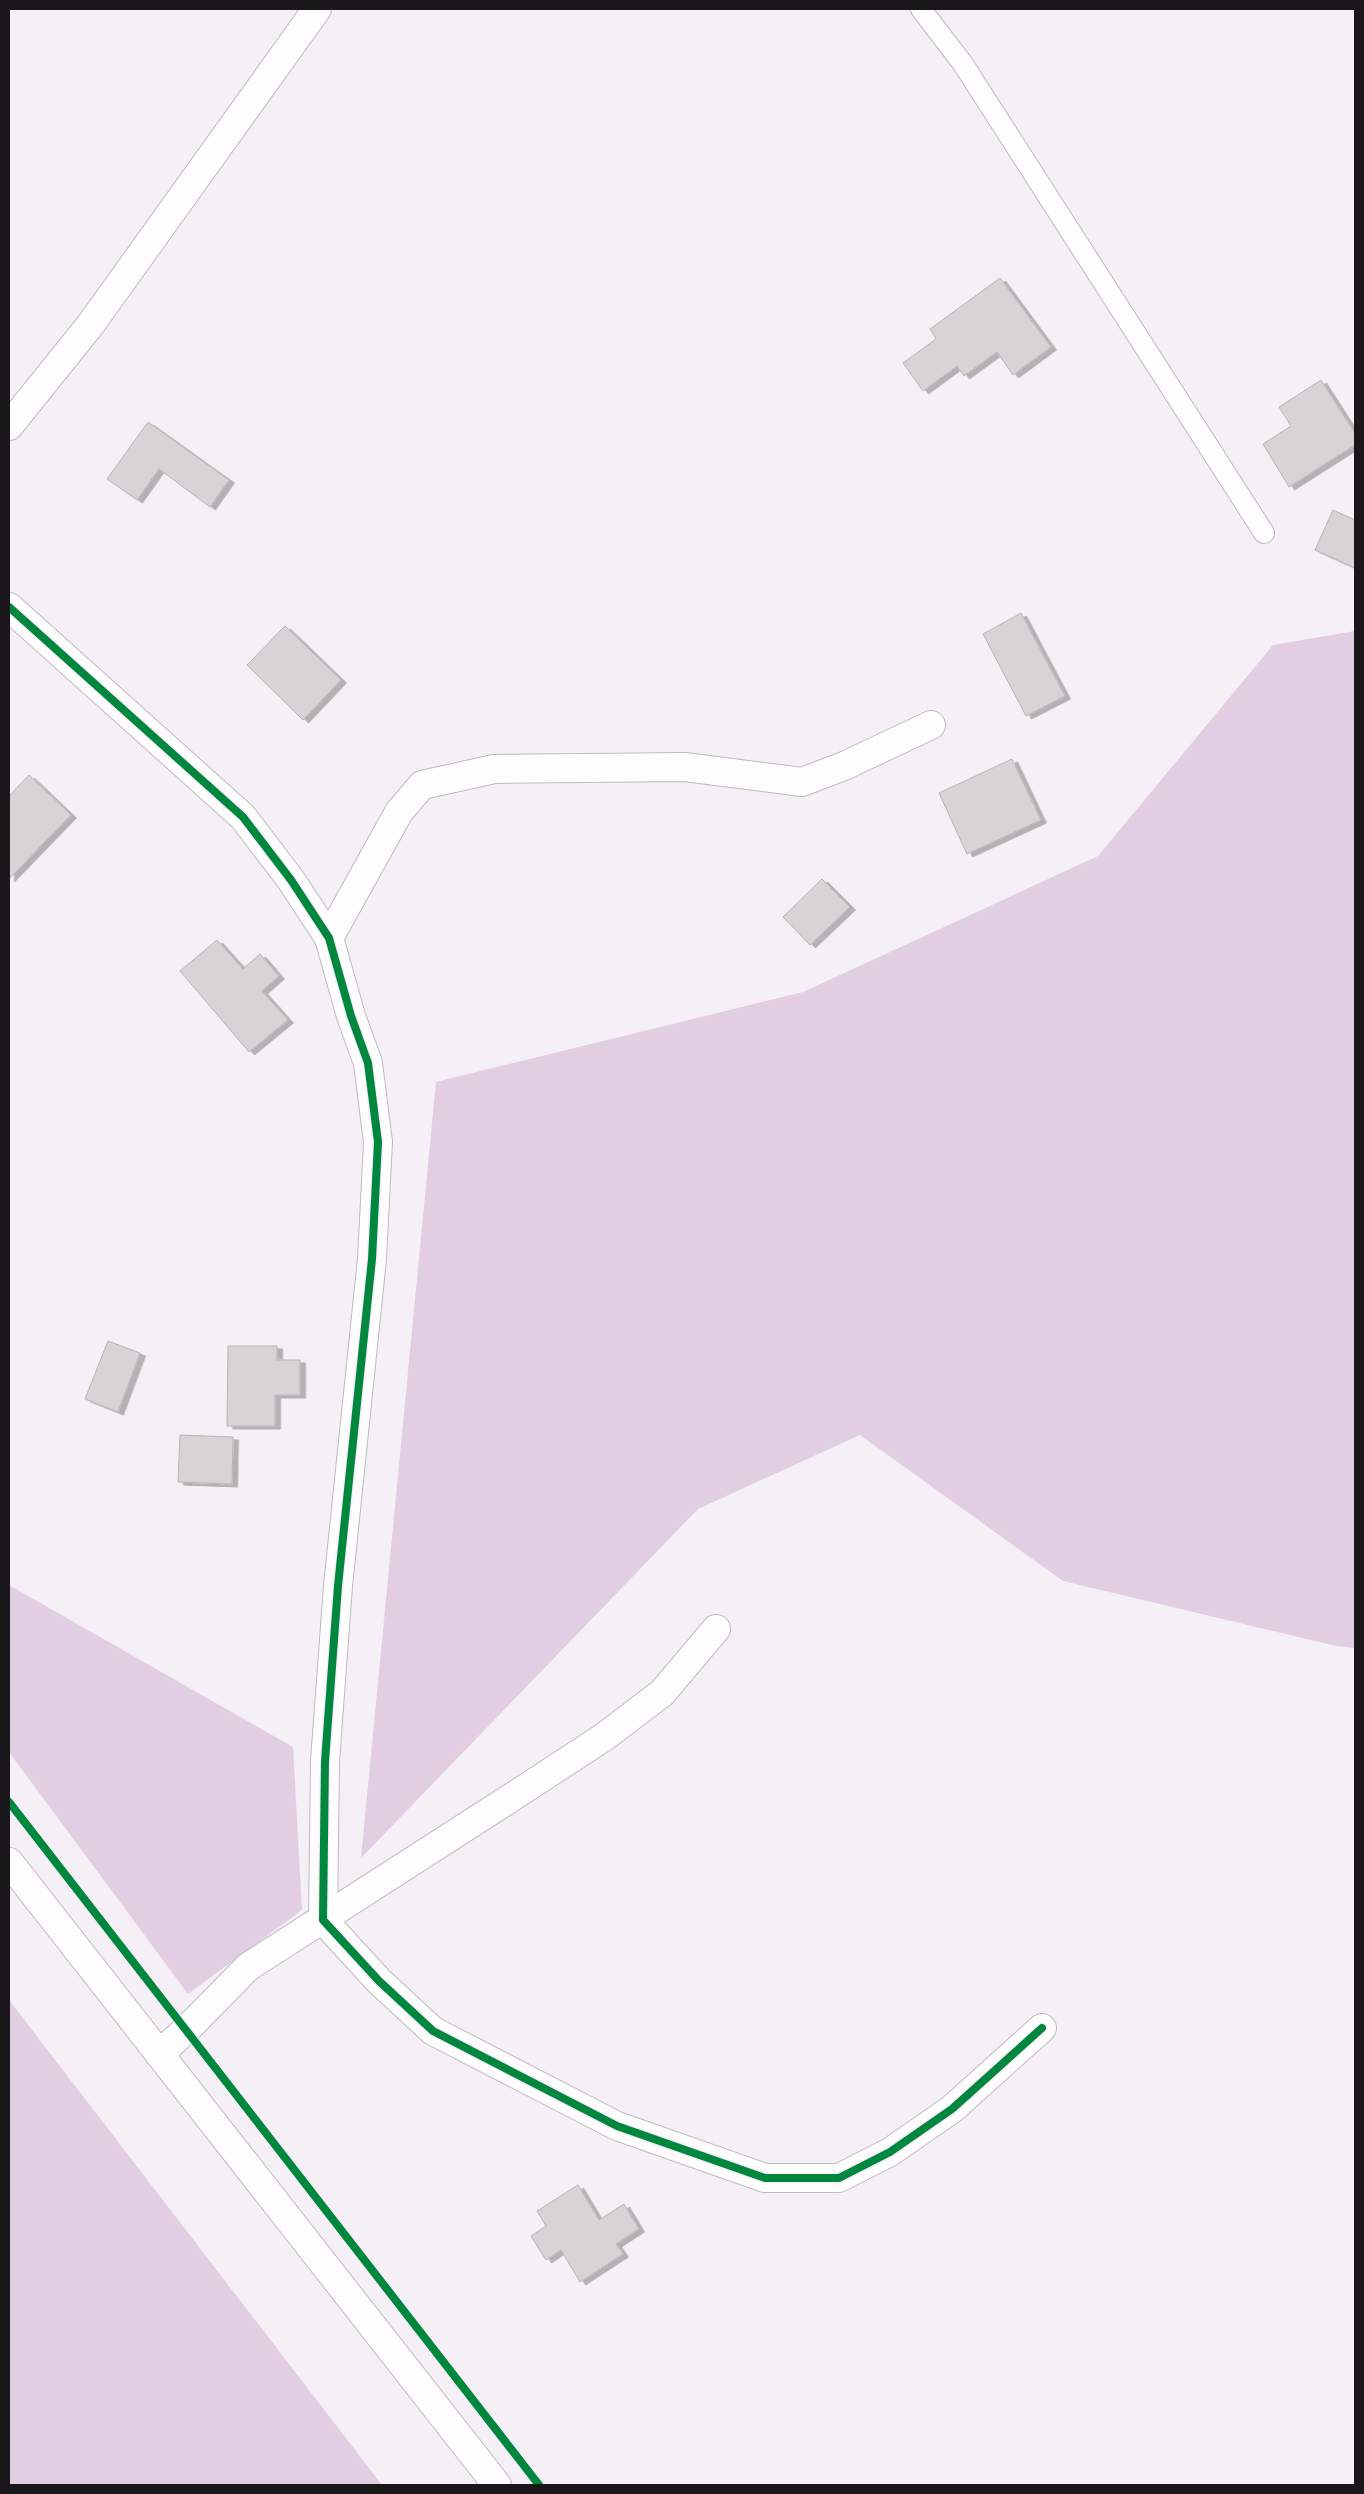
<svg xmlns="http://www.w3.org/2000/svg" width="1364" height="2494" viewBox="0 0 1364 2494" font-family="Montserrat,sans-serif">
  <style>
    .green { fill: #e2cee3 }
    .building { fill: #d8d4d5; stroke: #b7b4b4; filter: url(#shadow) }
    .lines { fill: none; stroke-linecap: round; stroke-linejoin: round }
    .service-casing { stroke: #bebabe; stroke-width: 22 }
    .minor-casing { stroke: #bebabe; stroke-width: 30 }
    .secondary-casing { stroke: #bebabe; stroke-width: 30 }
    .service { stroke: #fefdfe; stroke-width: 20 }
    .minor { stroke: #fefdfe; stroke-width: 28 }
    .secondary { stroke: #fefdfe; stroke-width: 28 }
    .cycleway-casing { stroke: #f8edf8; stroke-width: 11 }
    .cycleway { stroke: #00873e; stroke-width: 8 }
  </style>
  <defs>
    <filter id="shadow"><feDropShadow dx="5.5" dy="3" stdDeviation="0" flood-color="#0004"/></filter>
  </defs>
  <rect width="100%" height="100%" fill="#f5f0f5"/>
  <g class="green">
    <polygon points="1355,631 1355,1648 1336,1646 1063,1581 860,1435 698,1509 361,1858 436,1082 803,992 1098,856 1273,645"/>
    <polygon points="9,1585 293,1747 302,1910 188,1994 9,1752"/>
    <polygon points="9,2000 382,2485 9,2485"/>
  </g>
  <g class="building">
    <polygon points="1000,278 1051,347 1013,375 997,352 964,376 957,366 923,391 903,363 936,339 930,329"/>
    <polygon points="1321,380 1355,433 1355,445 1289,487 1263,444 1291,426 1279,407"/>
    <polygon points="148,422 229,480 210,507 159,469 137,500 107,479"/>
    <polygon points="1333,510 1355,520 1355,568 1315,550"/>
    <polygon points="1021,613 1065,696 1026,716 983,634"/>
    <polygon points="285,626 341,680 303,720 247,665"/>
    <polygon points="1012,759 1041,820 967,854 939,793"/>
    <polygon points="29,775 71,815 9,879 9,796"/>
    <polygon points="822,879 850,907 810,945 783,917"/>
    <polygon points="217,940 243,969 260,954 279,976 262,991 288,1020 249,1052 180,971"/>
    <polygon points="108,1341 140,1353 118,1412 85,1399"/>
    <polygon points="228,1346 277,1346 277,1360 300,1360 300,1395 275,1395 275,1426 227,1426"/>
    <polygon points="180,1435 233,1437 232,1484 178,1482"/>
    <polygon points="578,2185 599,2220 624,2204 639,2229 616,2244 623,2254 580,2282 561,2250 546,2260 531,2236 546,2226 537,2211"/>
  </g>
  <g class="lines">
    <g class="service-casing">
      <polyline id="service" points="921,9 963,64 1264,533"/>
    </g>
    <g class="minor-casing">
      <g id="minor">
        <polyline points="9,426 91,324 317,9"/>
        <polyline points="9,607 243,817 291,880 329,938 351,1016 368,1063 378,1142 372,1259 338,1586 325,1761 323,1920 379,1981 433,2031 617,2126 765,2178 839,2178 890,2152 952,2109 1042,2028"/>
        <polyline points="329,938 399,812 422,785 494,769 685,767 802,782 844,766 931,725"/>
        <polyline points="159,2054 185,2031 248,1967 526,1788 604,1737 662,1693 716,1629"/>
      </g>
    </g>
    <g class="secondary-casing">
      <polyline id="secondary" points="9,1862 497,2485"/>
    </g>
    <use href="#service" class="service"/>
    <use href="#minor" class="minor"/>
    <use href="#secondary" class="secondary"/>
    <g class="cycleway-casing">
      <g id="cycleway">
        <polyline points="9,607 243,817 291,880 329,938 351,1016 368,1063 378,1142 372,1259 338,1586 325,1761 323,1920 379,1981 433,2031 617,2126 765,2178 839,2178 890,2152 952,2109 1042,2028"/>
        <polyline points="9,1802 539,2485"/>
      </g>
    </g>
    <use href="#cycleway" class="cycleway"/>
  </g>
  <rect width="1364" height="2494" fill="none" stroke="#1a171a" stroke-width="20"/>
</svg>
